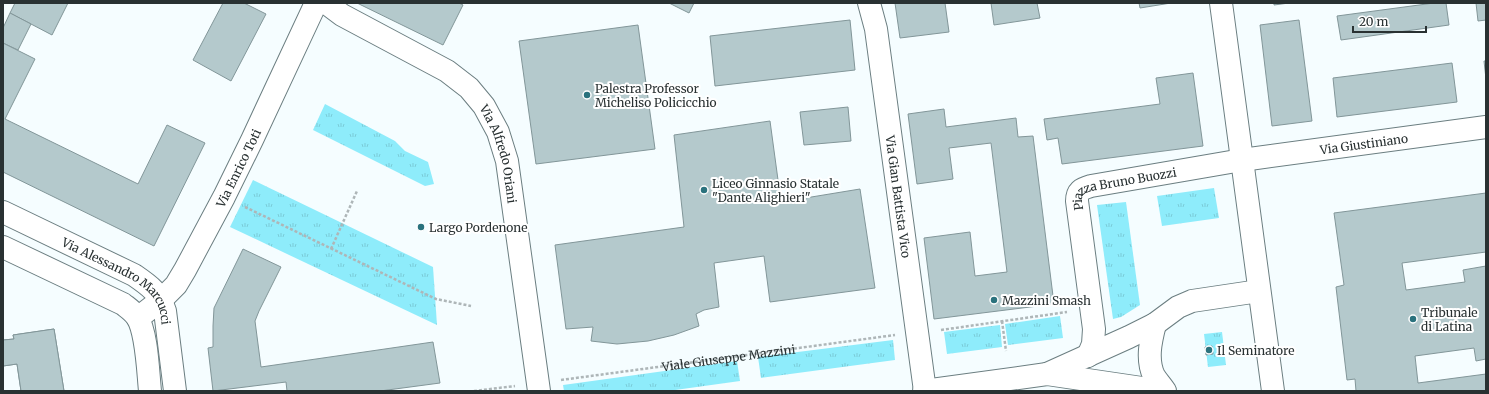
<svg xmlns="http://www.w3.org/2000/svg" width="1489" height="394" viewBox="0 0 1489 394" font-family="Merriweather,serif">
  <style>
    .grass { fill: url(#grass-tufts) }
    .building { fill: #b4c9cc; stroke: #829699 }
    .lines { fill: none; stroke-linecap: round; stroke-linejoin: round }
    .minor-casing { stroke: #6b7e81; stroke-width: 24 }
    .major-casing { stroke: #6b7e81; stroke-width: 24 }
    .path { stroke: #aeb6b8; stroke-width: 2.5; stroke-dasharray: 3 2; stroke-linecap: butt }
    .minor { stroke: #fff; stroke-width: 22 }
    .major { stroke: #fff; stroke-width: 22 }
    .poi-dot { fill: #2a727d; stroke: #fff; stroke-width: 1.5 }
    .labels { text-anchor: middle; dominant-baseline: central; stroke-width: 4; stroke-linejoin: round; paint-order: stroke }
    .poi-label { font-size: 12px; fill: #293132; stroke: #fff; text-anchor: start }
    .street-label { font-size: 12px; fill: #293132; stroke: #fff }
  </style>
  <defs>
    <pattern id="grass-tufts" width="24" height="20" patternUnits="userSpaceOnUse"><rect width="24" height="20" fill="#8eecfb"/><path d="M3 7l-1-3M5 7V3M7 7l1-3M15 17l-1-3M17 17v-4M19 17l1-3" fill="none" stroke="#7acbd8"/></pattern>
  </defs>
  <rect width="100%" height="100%" fill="#f5fdff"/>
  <g class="grass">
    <polygon points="325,104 395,141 405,151 428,162 434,184 425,186 313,130"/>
    <polygon points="253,180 433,267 437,325 230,227"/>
    <polygon points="1214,188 1219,218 1162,226 1157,196"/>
    <polygon points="1126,202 1140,305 1121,317 1113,319 1097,205"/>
    <polygon points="1060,316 1063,338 1008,345 1005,324"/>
    <polygon points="1000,325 1002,347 947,354 944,332"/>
    <polygon points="1222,332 1226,365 1208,367 1204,334"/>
    <polygon points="893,340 895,360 761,378 758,357"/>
    <polygon points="737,361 740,381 668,391 564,391 563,385"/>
  </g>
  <g class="building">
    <polygon points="15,3 68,3 52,35 10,13"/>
    <polygon points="223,3 244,3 266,14 231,81 193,60"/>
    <polygon points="357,3 459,3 463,5 443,45"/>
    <polygon points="669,3 694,3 689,13"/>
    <polygon points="895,3 945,3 949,32 900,38"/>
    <polygon points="991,3 1037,3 1040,18 994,25"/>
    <polygon points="1139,3 1171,3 1140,8"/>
    <polygon points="1274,3 1289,3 1274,5"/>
    <polygon points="1434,3 1446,3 1449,25 1341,40 1337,16"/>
    <polygon points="1476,3 1486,3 1486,20 1478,21"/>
    <polygon points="10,13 31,24 18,50 3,43 3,28"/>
    <polygon points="850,20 855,70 715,86 710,36"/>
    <polygon points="1299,20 1312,121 1272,126 1260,25"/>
    <polygon points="638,25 655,149 536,164 519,41"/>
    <polygon points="3,43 35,59 5,119 138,184 167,125 205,143 154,246 3,172"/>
    <polygon points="1484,61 1486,61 1486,79"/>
    <polygon points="1452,63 1457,102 1337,117 1333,78"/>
    <polygon points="1193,73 1203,146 1062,164 1058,138 1047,140 1044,119 1160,104 1156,78"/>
    <polygon points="848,107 851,141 804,145 800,112"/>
    <polygon points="944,109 946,127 1016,118 1018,137 1033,136 1054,304 934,319 924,238 970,232 975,276 1007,272 991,143 949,148 953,179 917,184 908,114"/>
    <polygon points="770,121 781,202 860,189 875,288 770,302 764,256 714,263 719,307 704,310 696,314 699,326 674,335 648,341 617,344 591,341 593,327 566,329 555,245 684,227 674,135"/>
    <polygon points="1486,193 1486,252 1402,263 1406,290 1465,282 1463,270 1486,266 1486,359 1476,361 1474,348 1415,356 1418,383 1486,374 1486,391 1356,391 1355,379 1347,380 1336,287 1344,285 1334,213"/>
    <polygon points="243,249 281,267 259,311 255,321 261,367 433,342 440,383 380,391 287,391 286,382 213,391 208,348 213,347 213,326 214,308"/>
    <polygon points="54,329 64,391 21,391 17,364 3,366 3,340 14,339 13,335"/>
    <polygon points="54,329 64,391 21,391 17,364 3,366 3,340 14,339 13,335"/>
    <polygon points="1212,346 1213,354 1206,355 1205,347"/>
  </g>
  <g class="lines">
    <g class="minor-casing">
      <g id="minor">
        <path id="s2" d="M 326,3 L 342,15 L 447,71 L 469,88 L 484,106 L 498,132 L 507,161 L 539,391"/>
        <path id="s3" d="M 869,3 L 876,29 L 925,391"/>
        <path id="s4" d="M 3,212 L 134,275 C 150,286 159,292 165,311 L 175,391"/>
        <path d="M 3,247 L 123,304 C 128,308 133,311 137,317 C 147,332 148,372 150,391"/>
        <path id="s5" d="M 138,318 L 161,300 L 176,285 L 185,270 L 224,197 L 252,140 L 316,3"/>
        <path d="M 1155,324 C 1151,340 1146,359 1154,376 C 1157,381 1162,386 1165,391"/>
        <path id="s6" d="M 1088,356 L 1093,344 L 1094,329 L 1077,201 C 1077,191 1081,189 1091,186 L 1242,160 L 1486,127"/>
        <polyline points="1047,374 1162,391"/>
        <polyline points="924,391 1047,374 1129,337 1155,324 1178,307 1192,301 1259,291"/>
      </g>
    </g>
    <g class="major-casing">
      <polyline id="major" points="1221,3 1273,391"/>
    </g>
    <g class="path">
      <polyline points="245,207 436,299 471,306"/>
      <polyline points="331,249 357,191"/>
      <polyline points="1002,321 1006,351"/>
      <polyline points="941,330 1067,312"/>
      <path id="s1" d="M 561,380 L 895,335"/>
      <polyline points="474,391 515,386"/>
    </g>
    <use href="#minor" class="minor"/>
    <use href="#major" class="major"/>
  </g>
  <g class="poi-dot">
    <circle cx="587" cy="95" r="4"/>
    <circle cx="704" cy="190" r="4"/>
    <circle cx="421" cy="227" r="4"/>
    <circle cx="994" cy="300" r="4"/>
    <circle cx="1413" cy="319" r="4"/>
    <circle cx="1209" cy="350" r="4"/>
  </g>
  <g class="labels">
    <g class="poi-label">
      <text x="595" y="88">Palestra Professor<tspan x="595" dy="14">Micheliso Policicchio</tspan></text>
      <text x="712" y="183">Liceo Ginnasio Statale<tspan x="712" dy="14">"Dante Alighieri"</tspan></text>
      <text x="429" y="227">Largo Pordenone</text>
      <text x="1002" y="300">Mazzini Smash</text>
      <text x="1421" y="312">Tribunale<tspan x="1421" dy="14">di Latina</tspan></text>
      <text x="1217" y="350">Il Seminatore</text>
    </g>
    <g class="street-label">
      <text stroke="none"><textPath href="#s6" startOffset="456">Via Giustiniano</textPath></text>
      <text stroke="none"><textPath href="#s2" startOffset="241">Via Alfredo Oriani</textPath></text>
      <text stroke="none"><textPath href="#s5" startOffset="183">Via Enrico Toti</textPath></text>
      <text stroke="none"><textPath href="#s6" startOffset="207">Piazza Bruno Buozzi</textPath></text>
      <text stroke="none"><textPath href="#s3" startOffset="196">Via Gian Battista Vico</textPath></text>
      <text stroke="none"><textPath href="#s4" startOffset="137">Via Alessandro Marcucci</textPath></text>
      <text stroke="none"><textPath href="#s1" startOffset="169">Viale Giuseppe Mazzini</textPath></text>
    </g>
  </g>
  <rect width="1489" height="394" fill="none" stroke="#293132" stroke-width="8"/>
  <path d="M1353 26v6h73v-6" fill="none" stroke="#293132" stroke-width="2"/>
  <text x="1359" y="26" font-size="12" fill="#293132" stroke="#ffffff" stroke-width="3" paint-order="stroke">20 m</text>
</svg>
